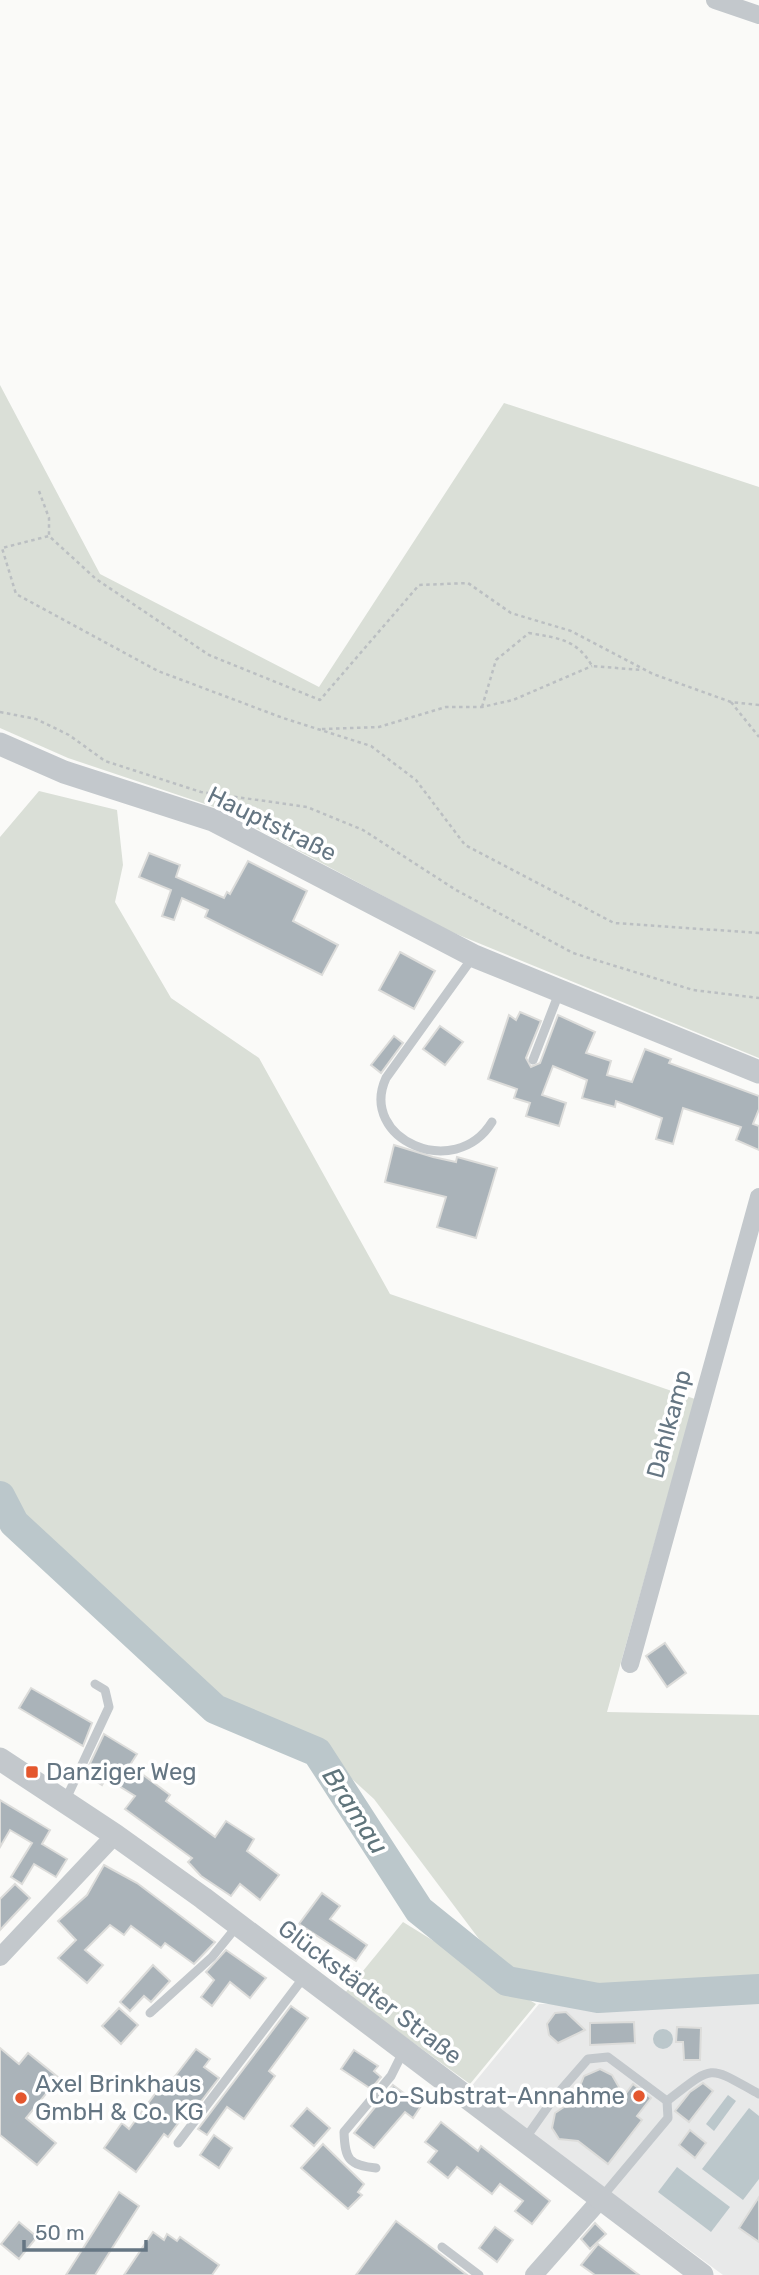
<svg xmlns="http://www.w3.org/2000/svg" width="759" height="2275" viewBox="0 0 759 2275" font-family="Rubik,sans-serif">
  <style>
    .built { fill: #e8e9e9 }
    .green { fill: #dadfd7 }
    .water { fill: #bbc7cb }
    .lines { fill: none; stroke-linecap: round; stroke-linejoin: round }
    .river { stroke: #bbc7cb; stroke-width: 30 }
    .building { fill: #aab3b9; stroke: #dcdcda; stroke-width: 2 }
    .path { stroke: #bbbfc2; stroke-width: 2.5; stroke-dasharray: 3.5 3.5; stroke-linecap: butt }
    .service { stroke: #c3c8cc; stroke-width: 9 }
    .minor { stroke: #c3c8cc; stroke-width: 18 }
    .tertiary { stroke: #c3c8cc; stroke-width: 23 }
    .poi-dot { fill: #e4572e; stroke: #fff; stroke-width: 2.5 }
    .labels { text-anchor: middle; dominant-baseline: central; stroke-width: 7; stroke-linejoin: round; paint-order: stroke }
    .street-label { font-size: 24px; fill: #657683; stroke: #fff }
    .poi-label { font-size: 24px; fill: #657683; stroke: #fff; text-anchor: start }
    .water-label { font-size: 26px; font-style: italic; fill: #60757c; stroke: #fff }
  </style>
  <rect width="100%" height="100%" fill="#fafaf8"/>
  <polygon class="built" points="759,2003 759,2275 723,2275 470,2088 539,2004"/>
  <g class="green">
    <polygon points="0,385 100,574 319,687 504,403 759,487 759,1058 449,931 220,809 68,758 0,728"/>
    <polygon points="39,791 117,810 123,865 115,902 171,998 259,1058 390,1294 695,1399 607,1712 759,1715 759,1977 599,1992 509,1979 374,1799 319,1749 216,1706 16,1521 0,1489 0,837"/>
    <polygon points="403,1922 536,2004 470,2084 345,1993"/>
  </g>
  <g class="water">
    <circle cx="663" cy="2039" r="10"/>
    <polygon points="728,2095 736,2101 714,2131 706,2124"/>
    <polygon points="749,2108 759,2116 759,2179 743,2200 702,2169"/>
    <polygon points="677,2167 730,2207 711,2232 658,2192"/>
  </g>
  <g class="lines">
    <polyline class="river" points="0,1496 14,1523 215,1709 317,1752 419,1910 507,1981 598,1998 759,1989"/>
  </g>
  <g class="building">
    <polygon points="149,853 180,865 176,877 224,898 227,892 230,894 248,861 307,891 293,921 338,945 322,975 205,917 208,910 182,898 174,920 162,916 171,890 139,877"/>
    <polygon points="400,952 435,971 414,1009 379,990"/>
    <polygon points="520,1012 541,1021 526,1058 531,1067 540,1063 558,1015 595,1032 586,1053 611,1061 607,1075 632,1082 645,1049 671,1059 669,1063 759,1096 759,1109 753,1124 759,1126 759,1150 736,1140 741,1127 683,1108 673,1144 656,1139 662,1118 616,1101 615,1107 582,1098 587,1080 553,1066 542,1095 566,1103 559,1126 526,1116 530,1103 514,1098 517,1089 488,1079 509,1015 516,1020"/>
    <polygon points="440,1026 463,1042 445,1065 423,1049"/>
    <polygon points="394,1036 403,1043 381,1073 371,1065"/>
    <polygon points="394,1145 433,1157 456,1162 457,1157 497,1168 476,1238 437,1227 446,1197 385,1182"/>
    <polygon points="665,1643 686,1673 667,1687 646,1656"/>
    <polygon points="31,1688 92,1723 83,1746 19,1708"/>
    <polygon points="104,1734 137,1754 130,1765 170,1795 166,1801 215,1837 226,1821 254,1839 247,1851 279,1875 260,1900 240,1884 231,1896 201,1876 188,1862 192,1858 125,1809 135,1796 106,1778 102,1785 85,1774"/>
    <polygon points="0,1800 50,1830 42,1844 67,1859 56,1877 34,1864 22,1884 11,1877 32,1843 10,1830 0,1847"/>
    <polygon points="104,1865 137,1883 215,1942 194,1964 165,1943 161,1948 131,1926 124,1935 110,1925 85,1950 103,1965 87,1983 58,1958 76,1940 58,1921 87,1895"/>
    <polygon points="15,1884 30,1898 0,1930 0,1899"/>
    <polygon points="322,1893 340,1906 330,1919 367,1945 356,1961 299,1924"/>
    <polygon points="226,1950 266,1978 250,1998 230,1982 212,2006 201,1997 214,1980 206,1972"/>
    <polygon points="153,1965 170,1981 151,2002 144,1996 130,2011 120,2002"/>
    <polygon points="291,2006 308,2018 269,2071 275,2076 244,2119 227,2107 207,2135 198,2129"/>
    <polygon points="119,2008 138,2025 121,2044 102,2026"/>
    <polygon points="566,2012 585,2030 558,2043 549,2035 547,2024 555,2013"/>
    <polygon points="634,2022 635,2043 590,2045 590,2023"/>
    <polygon points="677,2027 701,2028 700,2060 684,2060 683,2042 676,2042"/>
    <polygon points="0,2048 19,2064 28,2053 59,2078 26,2118 56,2143 37,2165 0,2135"/>
    <polygon points="196,2049 210,2059 204,2067 219,2078 186,2121 182,2118 168,2137 164,2134 136,2172 104,2148 122,2123 129,2129 158,2090 162,2093"/>
    <polygon points="354,2050 378,2066 374,2071 381,2077 371,2089 341,2069"/>
    <polygon points="600,2069 612,2075 624,2096 633,2084 651,2098 637,2116 642,2120 608,2164 578,2141 559,2139 552,2128 555,2113 564,2107 575,2106 582,2096 580,2086 584,2076"/>
    <polygon points="703,2083 713,2091 689,2122 675,2111 690,2092"/>
    <polygon points="393,2085 421,2106 413,2118 405,2112 374,2148 354,2133"/>
    <polygon points="307,2108 330,2128 314,2146 291,2126"/>
    <polygon points="441,2122 478,2151 481,2146 550,2201 532,2224 515,2211 523,2201 500,2184 492,2194 457,2167 448,2178 428,2162 437,2151 425,2142"/>
    <polygon points="690,2130 706,2143 695,2158 679,2145"/>
    <polygon points="214,2135 232,2148 219,2168 200,2155"/>
    <polygon points="323,2144 364,2184 358,2192 362,2195 348,2209 301,2168"/>
    <polygon points="119,2192 139,2206 109,2253 95,2275 66,2275"/>
    <polygon points="759,2197 759,2242 739,2228"/>
    <polygon points="396,2221 436,2251 467,2275 356,2275"/>
    <polygon points="19,2222 37,2237 19,2259 1,2244"/>
    <polygon points="595,2223 606,2234 590,2249 581,2239"/>
    <polygon points="495,2227 513,2240 497,2262 479,2248"/>
    <polygon points="153,2232 164,2240 167,2234 177,2241 180,2237 219,2265 212,2275 124,2275"/>
    <polygon points="598,2244 639,2275 595,2275 581,2265"/>
  </g>
  <g class="lines">
    <g class="path">
      <polyline points="39,491 49,518 49,536"/>
      <polyline points="731,702 759,737"/>
      <polyline points="759,705 731,702 653,674 571,631 511,613 468,583 419,585 320,700 209,655 96,579 49,536 2,548 16,594 158,671 283,718 371,746 416,780 465,845 614,923 759,933"/>
      <path d="M 482,707 L 496,660 L 529,633 C 557,638 577,639 592,666 L 641,670"/>
      <polyline points="0,712 36,719 69,735 105,761 201,792 307,807 363,830 456,890 573,953 693,990 759,998"/>
      <polyline points="322,729 379,727 446,707 482,707 513,700 592,666"/>
    </g>
    <g class="service">
      <path d="M 473,957 L 386,1078 C 358,1139 455,1182 492,1122"/>
      <polyline points="533,1060 559,993"/>
      <polyline points="66,1799 109,1707 105,1690 95,1684"/>
      <polyline points="150,2013 212,1957 238,1925"/>
      <path d="M 667,2101 C 715,2064 707,2065 759,2094"/>
      <polyline points="525,2139 554,2098 588,2059 608,2057 667,2101 668,2118 601,2198"/>
      <polyline points="178,2143 304,1977"/>
      <path d="M 376,2168 C 349,2165 345,2160 344,2132 L 391,2076 L 403,2052"/>
      <polyline points="442,2247 479,2275"/>
    </g>
    <g class="minor">
      <polyline points="715,0 759,15"/>
      <polyline points="630,1664 759,1197"/>
      <polyline points="0,1957 115,1835"/>
      <polyline points="534,2275 601,2199"/>
    </g>
    <g class="tertiary">
      <polyline points="0,744 64,772 213,820 474,956 759,1072"/>
      <polyline points="0,1759 115,1835 203,1898 702,2275"/>
    </g>
  </g>
  <g class="poi-dot">
    <rect x="25" y="1765" width="14" height="14" rx="3.5"/>
    <circle cx="639" cy="2096" r="7"/>
    <circle cx="21" cy="2098" r="7"/>
  </g>
  <g class="labels">
    <g class="street-label">
      <text transform="translate(272 824) rotate(26)">Hauptstraße</text>
      <text transform="translate(669 1424) rotate(-75)">Dahlkamp</text>
      <text transform="translate(370 1992) rotate(37)">Glückstädter Straße</text>
    </g>
    <g class="poi-label">
      <text x="46" y="1772">Danziger Weg</text>
      <text x="35" y="2084">Axel Brinkhaus<tspan x="35" dy="28">GmbH &amp; Co. KG</tspan></text>
      <text x="625" y="2096" text-anchor="end">Co-Substrat-Annahme</text>
    </g>
    <g class="water-label">
      <text transform="translate(355 1811) rotate(57)">Bramau</text>
    </g>
  </g>
  <path d="M24 2240v10h122v-10" fill="none" stroke="#657683" stroke-width="3.5"/>
  <text x="35" y="2240" font-size="21" fill="#657683" stroke="#ffffff" stroke-width="5" paint-order="stroke">50 m</text>
</svg>
